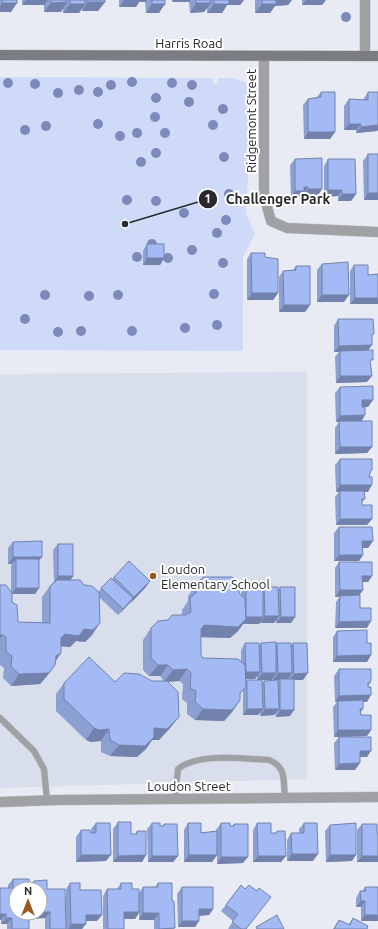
<svg xmlns="http://www.w3.org/2000/svg" width="378" height="929" viewBox="0 0 378 929" font-family="Ubuntu,sans-serif">
  <style>
    .built { fill: #d8deec }
    .green { fill: #cfdaf8 }
    .lines { fill: none; stroke-linecap: round; stroke-linejoin: round }
    .lane-casing { stroke: #c5c8cf; stroke-width: 7 }
    .street-casing { stroke: #c5c8cf; stroke-width: 11 }
    .secondary-casing { stroke: #c5c8cf; stroke-width: 11 }
    .lane { stroke: #a0a1a4; stroke-width: 6 }
    .street { stroke: #a0a1a4; stroke-width: 10 }
    .secondary { stroke: #7c7d82; stroke-width: 10 }
    .tree { fill: #7c89ba }
    .wall { fill: #8ca0d3; fill-rule: evenodd }
    .shaded-wall { fill: #7282ac }
    .building { fill: #a3baf5; stroke: #7282ac }
    .poi-dot { fill: #985920; stroke: #fff; stroke-width: 1.5 }
    .labels { text-anchor: middle; dominant-baseline: central; stroke-width: 4; stroke-linejoin: round; paint-order: stroke }
    .street-label { font-size: 13px; fill: #28292c; stroke: #fff }
    .poi-label { font-size: 13px; fill: #28292c; stroke: #fff; text-anchor: start }
    .leader { fill: none; stroke: #28292c; stroke-width: 1.5 }
    .callout-dot { fill: #28292c; stroke: #fff; stroke-width: 1.5 }
    .mark-label { font-size: 12px; text-anchor: middle; font-weight: bold; fill: #fff }
    .callout-label { font-size: 14px; text-anchor: middle; font-weight: bold; fill: #28292c; stroke: #fff; stroke-width: 4; stroke-linejoin: round; paint-order: stroke }
  </style>
  <rect width="100%" height="100%" fill="#e8ebf3"/>
  <polygon class="built" points="307,372 307,779 0,788 0,374"/>
  <polygon class="green" points="0,77 212,78 214,84 217,84 218,78 232,78 245,82 249,90 248,175 246,214 255,234 243,257 243,351 0,350"/>
  <g class="lines">
    <g class="lane-casing">
      <g id="lane">
        <polyline points="0,718 34,751 44,769 47,800"/>
        <path d="M 175,799 L 178,769 C 199,752 242,759 269,760 C 287,767 283,781 285,798"/>
      </g>
    </g>
    <g class="street-casing">
      <g id="street">
        <polyline points="365,0 365,56"/>
        <polyline points="264,56 264,196 271,221 287,228 378,232"/>
        <polyline points="0,802 58,800 378,797"/>
      </g>
    </g>
    <g class="secondary-casing">
      <polyline id="secondary" points="0,55 378,56"/>
    </g>
    <use href="#lane" class="lane"/>
    <use href="#street" class="street"/>
    <use href="#secondary" class="secondary"/>
  </g>
  <g class="tree">
    <circle cx="346" cy="17" r="5"/>
    <circle cx="132" cy="82" r="5"/>
    <circle cx="8" cy="83" r="5"/>
    <circle cx="172" cy="83" r="5"/>
    <circle cx="35" cy="84" r="5"/>
    <circle cx="111" cy="85" r="5"/>
    <circle cx="192" cy="85" r="5"/>
    <circle cx="79" cy="90" r="5"/>
    <circle cx="98" cy="92" r="5"/>
    <circle cx="58" cy="93" r="5"/>
    <circle cx="156" cy="98" r="5"/>
    <circle cx="189" cy="102" r="5"/>
    <circle cx="223" cy="109" r="5"/>
    <circle cx="155" cy="117" r="5"/>
    <circle cx="98" cy="124" r="5"/>
    <circle cx="213" cy="125" r="5"/>
    <circle cx="46" cy="126" r="5"/>
    <circle cx="25" cy="130" r="5"/>
    <circle cx="137" cy="133" r="5"/>
    <circle cx="165" cy="133" r="5"/>
    <circle cx="120" cy="136" r="5"/>
    <circle cx="156" cy="153" r="5"/>
    <circle cx="224" cy="157" r="5"/>
    <circle cx="141" cy="162" r="5"/>
    <circle cx="229" cy="194" r="5"/>
    <circle cx="127" cy="200" r="5"/>
    <circle cx="156" cy="201" r="5"/>
    <circle cx="184" cy="213" r="5"/>
    <circle cx="226" cy="220" r="5"/>
    <circle cx="217" cy="233" r="5"/>
    <circle cx="152" cy="244" r="5"/>
    <circle cx="192" cy="250" r="5"/>
    <circle cx="137" cy="257" r="5"/>
    <circle cx="168" cy="258" r="5"/>
    <circle cx="223" cy="263" r="5"/>
    <circle cx="214" cy="294" r="5"/>
    <circle cx="45" cy="295" r="5"/>
    <circle cx="118" cy="295" r="5"/>
    <circle cx="89" cy="296" r="5"/>
    <circle cx="25" cy="319" r="5"/>
    <circle cx="217" cy="325" r="5"/>
    <circle cx="185" cy="328" r="5"/>
    <circle cx="81" cy="331" r="5"/>
    <circle cx="132" cy="331" r="5"/>
    <circle cx="58" cy="332" r="5"/>
  </g>
  <g class="wall">
    <polygon points="0,0 17,0 11,12 0,12"/>
    <polygon points="22,0 105,0 105,2 98,11 82,11 82,8 79,13 63,13 63,8 61,12 44,12 44,5 22,5"/>
    <polygon points="119,0 165,0 159,13 146,13 145,2 139,2 136,7 119,7"/>
    <polygon points="172,0 244,0 240,5 227,5 222,13 207,13 207,8 204,12 190,13 189,2 172,2"/>
    <polygon points="255,0 292,0 288,5 275,6 270,13 255,13"/>
    <polygon points="302,0 326,0 322,5 302,5"/>
    <polygon points="321,92 335,132 330,139 304,139 303,105 308,99 317,97"/>
    <polygon points="368,92 377,131 356,133 356,130 344,130 344,106 349,99 363,100"/>
    <polygon points="368,154 378,200 364,200 363,161"/>
    <polygon points="295,159 322,189 318,195 303,195 303,194 302,194 300,197 291,197 290,165"/>
    <polygon points="328,159 356,194 351,201 338,201 338,196 324,197 324,166"/>
    <polygon points="147,244 164,258 160,265 143,265 143,251"/>
    <polygon points="251,253 265,257 278,293 273,300 247,300 247,259"/>
    <polygon points="322,264 344,302 317,302 317,270"/>
    <polygon points="354,265 368,275 378,274 378,304 350,304 350,271"/>
    <polygon points="296,266 310,305 305,312 279,312 279,277 283,271 293,270"/>
    <polygon points="338,319 372,337 368,350 370,364 367,382 336,383 335,357 339,352 334,352 334,326"/>
    <polygon points="340,387 368,407 362,407 365,415 361,421 372,447 367,453 335,454 335,428 339,422 336,422 335,393"/>
    <polygon points="340,459 370,473 368,492 364,492 365,499 362,502 362,505 372,519 367,525 336,525 335,497 339,492 336,492 335,465"/>
    <polygon points="339,527 373,541 368,548 363,548 363,555 359,561 334,561 334,533"/>
    <polygon points="13,542 39,561 39,588 35,594 12,594 12,602 18,622 42,622 42,597 50,586 54,582 53,550 58,544 73,576 71,580 99,592 101,588 112,579 114,577 150,581 145,588 118,615 100,598 92,635 85,642 76,641 70,647 61,646 61,653 56,661 55,665 47,676 40,684 11,686 3,678 4,668 0,665 0,585 11,592 11,566 12,564 8,564 8,548"/>
    <polygon points="339,562 372,576 368,582 362,582 359,595 360,608 367,628 335,628 336,602 340,596 335,597 335,568"/>
    <path d="M 196,585 L 239,593 L 241,595 L 241,593 L 246,586 L 263,589 L 264,587 L 278,590 L 280,587 L 295,617 L 291,623 L 276,623 L 276,620 L 274,623 L 260,623 L 260,622 L 259,624 L 243,624 L 238,631 L 230,638 L 201,637 L 201,655 L 203,658 L 241,661 L 241,650 L 245,643 L 259,646 L 261,643 L 276,645 L 277,643 L 291,646 L 293,643 L 303,680 L 294,680 L 290,716 L 276,717 L 275,713 L 274,715 L 260,716 L 260,712 L 258,715 L 243,715 L 243,691 L 240,694 L 240,700 L 232,712 L 224,721 L 195,720 L 187,714 L 187,703 L 182,699 L 183,684 L 179,681 L 167,682 L 179,717 L 170,728 L 159,740 L 152,740 L 146,749 L 137,757 L 110,756 L 101,752 L 101,741 L 91,742 L 86,740 L 56,711 L 56,694 L 64,683 L 164,681 L 160,676 L 149,676 L 143,670 L 143,640 L 151,628 L 168,620 L 182,615 L 182,610 L 188,601 L 188,596 ZM 257,676 L 257,680 L 272,680 L 273,678 L 273,680 L 279,680 L 278,681 L 264,681 L 262,684 L 247,680 L 246,682 L 246,679 L 255,679 Z"/>
    <polygon points="337,631 367,643 371,655 367,662 333,662 333,637"/>
    <polygon points="339,669 370,683 368,686 367,702 363,702 363,709 361,712 361,715 371,730 367,736 334,737 333,707 337,702 335,702 334,676"/>
    <polygon points="339,737 367,757 360,757 355,770 335,770 334,743"/>
    <polygon points="118,822 131,834 135,834 137,831 146,855 142,862 113,862 113,829"/>
    <polygon points="96,823 106,861 76,862 76,837 81,830 91,833 91,829"/>
    <polygon points="152,823 160,826 162,826 164,824 178,856 173,862 148,862 147,829"/>
    <polygon points="188,823 201,833 216,831 216,830 221,823 230,826 232,826 234,824 243,863 217,864 217,855 212,862 184,862 184,830"/>
    <polygon points="257,823 271,833 276,833 277,831 286,856 281,862 253,862 253,830"/>
    <polygon points="304,823 313,861 287,861 287,840 291,833 299,833 299,829"/>
    <polygon points="362,824 377,833 378,833 378,862 357,862 357,830"/>
    <polygon points="330,825 352,861 326,862 325,831"/>
    <polygon points="13,879 29,929 7,929 7,924 1,924 1,920 8,888 8,885"/>
    <polygon points="34,881 47,889 66,929 45,929 45,918 29,919 29,913 40,913 40,889 29,889 29,887"/>
    <polygon points="70,883 80,890 97,921 86,921 82,929 66,929 66,889"/>
    <polygon points="121,883 139,893 143,887 155,887 158,883 172,901 174,929 154,929 154,920 139,920 139,913 135,919 124,919 124,929 103,929 103,896 107,889 117,889"/>
    <polygon points="241,885 247,929 228,929 233,921 221,911"/>
    <polygon points="182,887 213,909 209,915 199,916 199,921 195,927 178,927 177,894"/>
    <polygon points="365,887 378,887 378,921 361,921 361,907 356,907 356,898 360,891 362,891"/>
    <polygon points="353,918 367,929 333,929 339,920 349,924"/>
  </g>
  <g class="shaded-wall">
    <polygon points="26,0 48,0 44,5 22,5"/>
    <polygon points="124,0 147,0 145,2 139,2 136,7 119,7"/>
    <polygon points="174,0 191,0 189,2 172,2"/>
    <polygon points="226,0 244,0 240,5 227,5 222,13 207,13 214,4"/>
    <polygon points="274,0 292,0 288,5 275,6 270,13 255,13 262,4"/>
    <polygon points="306,0 326,0 322,5 302,5"/>
    <polygon points="67,2 61,12 44,12 51,3"/>
    <polygon points="88,2 105,2 98,11 82,11"/>
    <polygon points="2,3 17,3 11,12 0,12 0,6"/>
    <polygon points="196,3 211,3 204,12 190,13"/>
    <polygon points="70,4 85,4 79,13 63,13"/>
    <polygon points="152,4 165,4 159,13 146,13"/>
    <polygon points="349,124 361,124 356,130 344,130"/>
    <polygon points="378,125 378,130 377,131 356,133 361,127"/>
    <polygon points="308,132 335,132 330,139 304,139"/>
    <polygon points="304,187 308,187 303,194 302,194 300,197 291,197 295,191"/>
    <polygon points="308,189 322,189 318,195 303,195"/>
    <polygon points="328,190 342,190 338,196 324,197"/>
    <polygon points="368,193 378,193 378,200 364,200"/>
    <polygon points="342,194 356,194 351,201 338,201"/>
    <polygon points="147,258 164,258 160,265 143,265"/>
    <polygon points="252,293 278,293 273,300 247,300"/>
    <polygon points="322,295 349,295 344,302 317,302"/>
    <polygon points="355,298 378,298 378,304 350,304"/>
    <polygon points="284,305 310,305 305,312 279,312"/>
    <polygon points="372,345 367,352 340,351 339,352 334,352 339,346"/>
    <polygon points="340,376 372,376 367,382 336,383"/>
    <polygon points="362,400 373,400 368,407 358,407"/>
    <polygon points="365,415 361,422 339,421 339,422 336,422 340,416"/>
    <polygon points="340,447 372,447 367,453 335,454"/>
    <polygon points="340,485 372,485 368,492 340,492 340,491 339,492 336,492"/>
    <polygon points="340,519 372,519 367,525 336,525"/>
    <polygon points="362,541 373,541 368,548 357,548"/>
    <polygon points="339,555 363,555 359,561 334,561"/>
    <polygon points="13,557 42,557 37,563 16,559 12,564 8,564"/>
    <polygon points="58,576 73,576 68,583 54,583"/>
    <polygon points="362,576 372,576 368,582 357,582"/>
    <polygon points="150,581 145,588 130,604 134,597"/>
    <polygon points="16,588 39,588 35,594 12,594"/>
    <polygon points="340,590 363,590 359,596 335,597"/>
    <polygon points="133,598 128,605 118,615 123,609"/>
    <polygon points="265,616 279,616 274,623 260,623"/>
    <polygon points="246,617 263,617 259,624 243,624 238,631 230,638 196,637 201,629 204,625 243,622"/>
    <polygon points="281,617 295,617 291,623 276,623"/>
    <polygon points="371,621 367,628 335,628 339,622"/>
    <polygon points="100,623 92,635 85,642 76,641 70,647 57,646 61,638 65,634 84,629"/>
    <polygon points="0,635 3,635 0,639"/>
    <polygon points="61,653 53,664 56,656"/>
    <polygon points="371,655 367,662 333,662 337,656"/>
    <polygon points="55,665 47,676 40,684 11,686 19,674"/>
    <polygon points="158,665 168,665 160,676 149,676"/>
    <polygon points="187,669 179,681 164,682 173,670"/>
    <polygon points="246,672 260,672 255,679 241,679"/>
    <polygon points="262,673 276,673 272,680 257,680"/>
    <polygon points="278,673 292,673 287,680 280,679 279,680 273,680"/>
    <polygon points="308,673 303,680 289,680 294,674"/>
    <polygon points="371,695 367,702 338,702 338,701 337,702 335,702 339,696"/>
    <polygon points="240,700 232,712 224,721 195,720 203,709"/>
    <polygon points="247,709 263,709 258,715 243,715"/>
    <polygon points="265,709 279,709 274,715 260,716"/>
    <polygon points="280,710 294,710 290,716 276,717"/>
    <polygon points="179,717 170,728 159,740 152,740 146,749 137,757 110,756 119,745"/>
    <polygon points="94,728 109,729 101,741 91,742 86,740"/>
    <polygon points="338,730 371,730 367,736 334,737"/>
    <polygon points="360,751 371,751 367,757 355,757"/>
    <polygon points="360,763 355,770 335,770 339,764"/>
    <polygon points="292,854 318,854 313,861 287,861"/>
    <polygon points="81,855 111,855 106,861 76,862"/>
    <polygon points="146,855 142,862 113,862 118,856"/>
    <polygon points="189,855 217,855 212,862 184,862"/>
    <polygon points="330,855 356,855 352,861 326,862"/>
    <polygon points="152,856 178,856 173,862 148,862"/>
    <polygon points="258,856 286,856 281,862 253,862"/>
    <polygon points="362,856 378,856 378,862 357,862"/>
    <polygon points="221,857 248,857 243,863 217,864"/>
    <polygon points="361,901 365,901 361,907 356,907"/>
    <polygon points="199,909 213,909 209,915 194,916"/>
    <polygon points="40,912 50,912 45,918 29,919 33,913 40,913"/>
    <polygon points="124,912 139,912 135,919 120,919"/>
    <polygon points="143,913 159,913 154,920 139,920"/>
    <polygon points="0,914 6,914 1,920 0,920"/>
    <polygon points="86,915 102,915 97,921 81,921"/>
    <polygon points="365,915 378,915 378,921 361,921"/>
    <polygon points="6,918 12,918 7,924 1,924"/>
    <polygon points="182,921 199,921 195,927 178,927"/>
    <polygon points="71,924 86,924 82,929 68,929"/>
  </g>
  <g class="building">
    <rect x="2" y="0" width="15" height="3"/>
    <polygon points="51,0 67,0 67,2 51,3"/>
    <rect x="70" y="0" width="15" height="4"/>
    <rect x="88" y="0" width="17" height="2"/>
    <rect x="152" y="0" width="13" height="4"/>
    <rect x="196" y="0" width="15" height="3"/>
    <rect x="214" y="0" width="15" height="4"/>
    <rect x="262" y="0" width="14" height="4"/>
    <polygon points="321,92 335,92 335,132 308,132 308,99 321,97"/>
    <polygon points="368,92 378,92 378,125 361,127 361,124 349,124 349,99 368,100"/>
    <rect x="368" y="154" width="10" height="39"/>
    <polygon points="322,158 322,189 308,189 308,187 304,187 304,191 295,191 295,159"/>
    <polygon points="328,159 355,159 356,194 342,194 342,190 328,190"/>
    <rect x="147" y="244" width="17" height="14"/>
    <polygon points="251,253 265,253 265,257 278,259 278,293 252,293"/>
    <polygon points="348,262 349,295 322,295 322,264"/>
    <polygon points="354,265 368,265 368,275 378,274 378,298 355,298"/>
    <polygon points="296,266 310,266 310,305 284,305 283,271 296,270"/>
    <polygon points="338,319 373,319 374,334 372,334 372,345 339,346"/>
    <polygon points="373,350 373,360 370,360 372,376 340,376 340,351"/>
    <polygon points="373,386 373,400 362,400 362,407 365,407 365,415 340,416 340,387"/>
    <polygon points="339,421 372,421 372,447 340,447"/>
    <polygon points="340,459 372,459 372,470 371,470 369,477 372,477 372,485 340,485"/>
    <polygon points="340,491 364,491 365,499 362,499 362,505 372,505 372,519 340,519"/>
    <polygon points="339,527 372,527 373,541 362,541 363,555 339,555"/>
    <polygon points="42,541 42,557 13,557 13,542"/>
    <rect x="58" y="544" width="15" height="32"/>
    <rect x="16" y="559" width="23" height="29"/>
    <polygon points="129,561 150,581 134,597 114,577"/>
    <polygon points="339,562 372,562 372,576 362,576 363,590 340,590"/>
    <polygon points="203,577 232,577 240,584 239,593 245,599 246,619 238,627 204,625 201,629 201,655 203,658 238,659 245,665 246,687 240,693 240,700 232,710 203,709 195,702 196,691 190,688 191,673 187,669 173,670 168,665 158,665 151,658 151,628 158,621 168,620 172,615 186,615 191,612 190,598 196,593 196,585"/>
    <polygon points="111,578 133,598 123,609 101,588"/>
    <polygon points="57,580 80,580 84,585 92,586 99,592 100,623 93,630 84,629 79,636 65,634 61,638 61,653 56,656 55,665 49,673 19,674 11,667 12,656 6,652 6,637 3,635 0,635 0,585 6,585 12,593 12,602 17,605 18,622 50,623 50,586"/>
    <rect x="246" y="586" width="17" height="31"/>
    <polygon points="264,587 278,587 279,616 265,616"/>
    <polygon points="280,587 295,587 295,617 281,617"/>
    <polygon points="360,595 360,608 371,608 371,621 339,622 340,596"/>
    <polygon points="367,630 367,643 371,643 371,655 337,656 337,631"/>
    <polygon points="276,642 276,673 262,673 261,643"/>
    <polygon points="245,643 259,643 260,672 246,672"/>
    <polygon points="277,643 291,643 292,673 278,673"/>
    <polygon points="293,643 307,643 308,673 294,674"/>
    <polygon points="89,657 115,682 124,673 139,674 152,681 167,681 178,692 179,717 167,729 154,728 154,737 145,746 119,745 110,740 109,729 99,730 94,728 64,699 64,683"/>
    <polygon points="339,669 371,669 371,680 370,683 368,683 368,687 371,687 371,695 339,696"/>
    <rect x="280" y="679" width="14" height="31"/>
    <polygon points="247,680 262,680 263,709 247,709"/>
    <polygon points="278,680 279,709 265,709 264,681"/>
    <polygon points="363,700 363,709 360,709 361,715 371,715 371,730 338,730 338,701"/>
    <polygon points="339,737 371,737 371,751 360,751 360,763 339,764"/>
    <polygon points="118,822 131,822 131,834 137,834 137,831 146,831 146,855 118,856"/>
    <polygon points="96,823 110,823 111,855 81,855 81,830 90,830 90,833 96,833"/>
    <polygon points="152,823 160,823 160,826 164,826 164,824 177,824 178,856 152,856"/>
    <polygon points="188,823 201,823 201,833 217,831 217,855 189,855"/>
    <polygon points="221,823 230,823 230,826 234,826 234,824 248,824 248,857 221,857"/>
    <polygon points="257,823 271,823 271,833 277,833 277,831 285,831 286,856 258,856"/>
    <polygon points="304,823 317,823 318,854 292,854 291,833 304,833"/>
    <polygon points="356,823 356,855 330,855 330,825"/>
    <polygon points="362,824 377,824 377,833 378,833 378,856 362,856"/>
    <polygon points="13,879 29,879 29,889 16,889 16,913 29,913 29,929 12,929 12,918 6,918 6,914 0,914 0,888 13,888"/>
    <polygon points="47,880 47,889 65,889 66,929 50,929 50,912 40,912 40,889 34,889 34,881"/>
    <polygon points="70,883 80,883 80,890 101,890 102,915 86,915 86,924 71,924"/>
    <polygon points="121,883 132,883 132,889 139,889 139,912 124,912 124,929 108,929 107,889 121,889"/>
    <polygon points="158,883 172,883 172,901 174,901 175,928 159,929 159,913 143,913 143,887 158,887"/>
    <polygon points="241,885 245,889 249,885 257,891 259,888 271,897 246,929 241,929 232,922 238,914 226,905"/>
    <polygon points="182,887 213,887 213,909 199,909 199,921 182,921"/>
    <polygon points="365,887 378,887 378,915 365,915 365,901 361,901 360,891 366,891"/>
    <polygon points="277,915 284,929 257,929 256,927"/>
    <polygon points="353,918 368,926 367,929 334,929 339,920 350,925"/>
  </g>
  <circle class="poi-dot" cx="153" cy="576" r="4"/>
  <g class="labels">
    <g class="street-label">
      <text x="189" y="43">Harris Road</text>
      <text transform="translate(251 121) rotate(-90)">Ridgemont Street</text>
      <text x="189" y="786">Loudon Street</text>
    </g>
    <g class="poi-label">
      <text x="161" y="569">Loudon<tspan x="161" dy="15">Elementary School</tspan></text>
    </g>
  </g>
  <path class="leader" d="M125 224L208 199"/>
  <g class="callout-dot">
    <circle cx="125" cy="224" r="4"/>
    <circle cx="208" cy="199" r="10"/>
  </g>
  <g class="mark-label">
    <text x="208" y="203">1</text>
  </g>
  <g class="callout-label">
    <text x="278" y="204">Challenger Park</text>
  </g>
  <g transform="translate(28 901)"><circle r="19" fill="#ffffff" stroke="#a9a9ab"/>
  <path d="M0-3L7 15L0 10L-7 15Z" fill="#985920"/>
  <text y="-6" font-size="11" font-weight="bold" text-anchor="middle" fill="#28292c">N</text>
  </g>
</svg>
